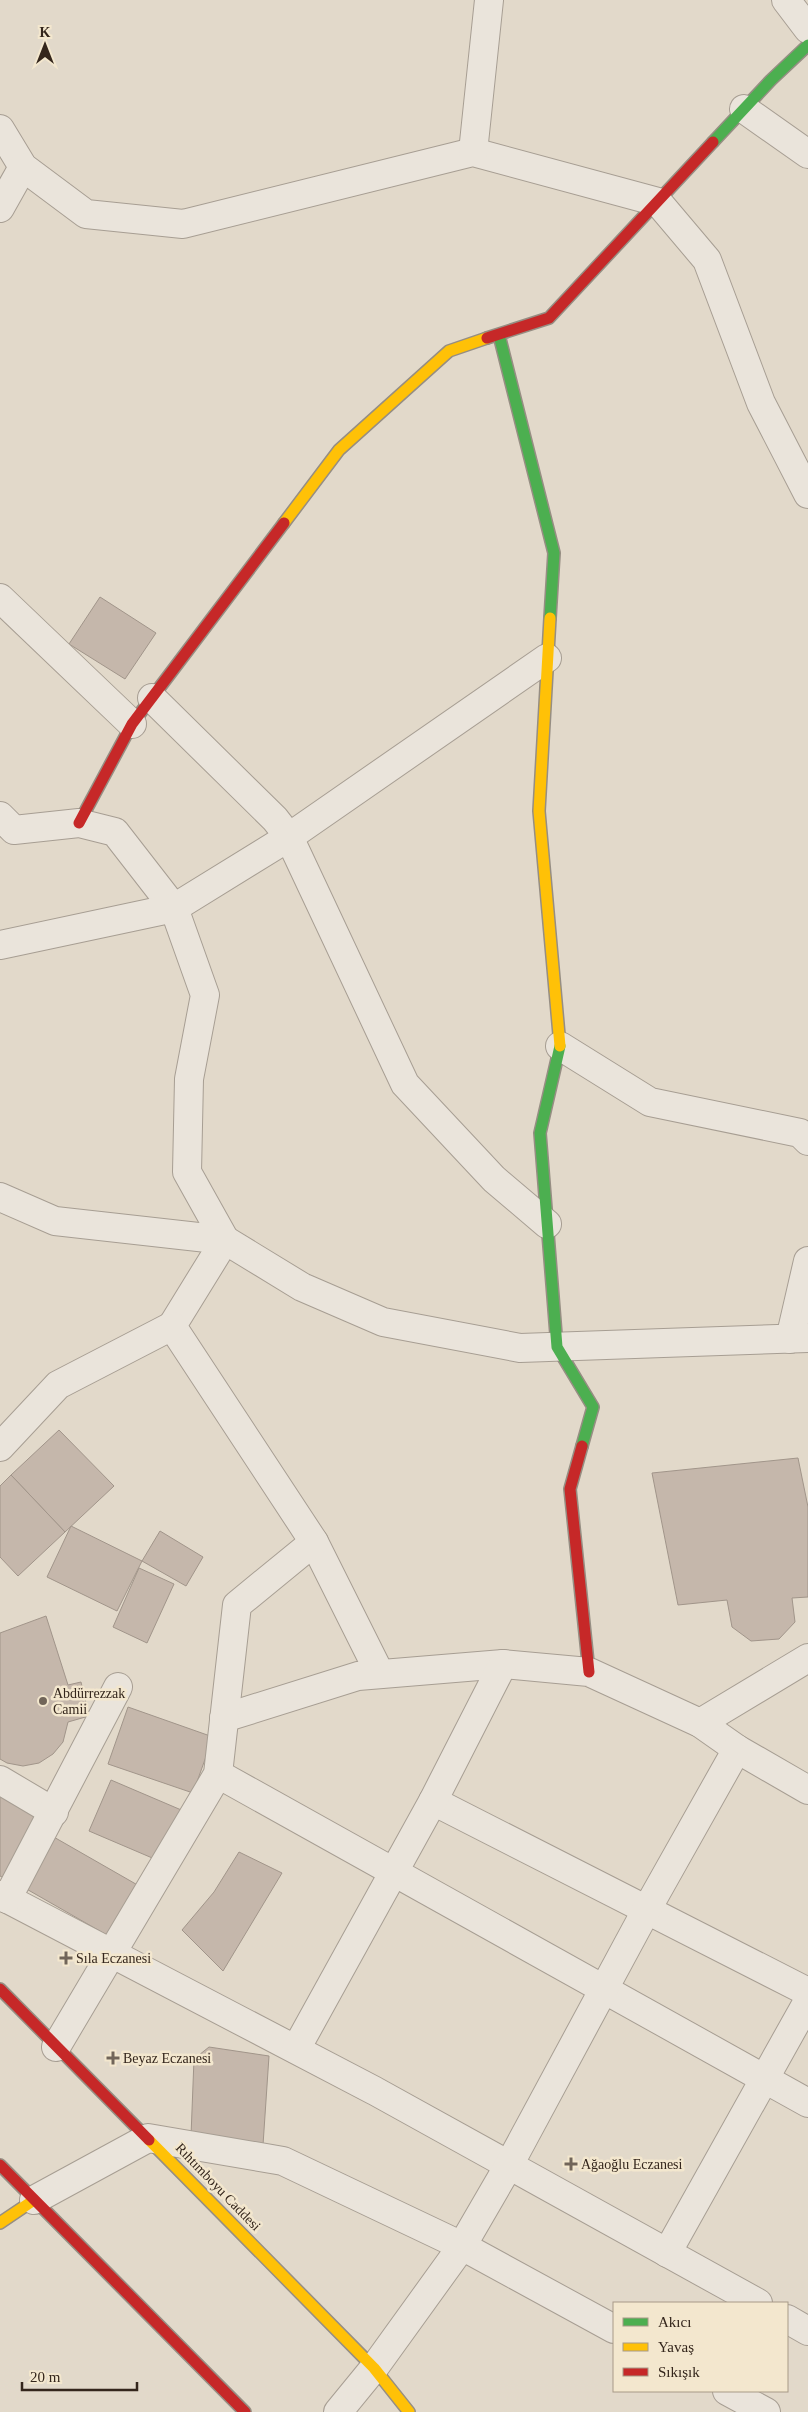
<svg xmlns="http://www.w3.org/2000/svg" width="808" height="2412" viewBox="0 0 808 2412" font-family="'Times New Roman',serif">
  <style>
    .building { fill: #c5b7ab; stroke: #a1958a }
    .lines { fill: none; stroke-linecap: round; stroke-linejoin: round }
    .street-casing { stroke: #a79e93; stroke-width: 30 }
    .fast-casing { stroke: #968e83; stroke-width: 14 }
    .slow-casing { stroke: #968e83; stroke-width: 14 }
    .jam-casing { stroke: #968e83; stroke-width: 14 }
    .street { stroke: #eae4db; stroke-width: 28 }
    .fast { stroke: #4caf50; stroke-width: 11 }
    .slow { stroke: #ffc107; stroke-width: 11 }
    .jam { stroke: #c62828; stroke-width: 11 }
    .poi-dot { fill: #716559; stroke: #f3e7ce; stroke-width: 2 }
    .labels { text-anchor: middle; dominant-baseline: central; stroke-width: 5; stroke-linejoin: round; paint-order: stroke }
    .poi-label { font-size: 14px; fill: #34261c; stroke: #f3e7ce; text-anchor: start }
    .street-label { font-size: 14px; fill: #34261c; stroke: #f3e7ce }
  </style>
  <rect width="100%" height="100%" fill="#e2d9ca"/>
  <g class="building">
    <polygon points="100,597 156,633 125,679 69,644"/>
    <polygon points="59,1430 114,1486 65,1532 11,1475"/>
    <polygon points="798,1458 808,1507 808,1597 792,1598 795,1622 779,1639 751,1641 732,1627 727,1600 678,1605 652,1473"/>
    <polygon points="11,1475 65,1532 18,1576 0,1557 0,1486"/>
    <polygon points="71,1526 142,1561 117,1611 47,1577"/>
    <polygon points="160,1531 203,1557 186,1586 142,1561"/>
    <polygon points="139,1568 174,1584 147,1643 113,1627"/>
    <polygon points="46,1616 68,1685 81,1682 89,1716 68,1722 63,1742 53,1754 39,1763 23,1766 7,1763 0,1759 0,1633"/>
    <polygon points="128,1707 213,1737 193,1793 108,1764"/>
    <polygon points="111,1780 193,1815 171,1866 89,1831"/>
    <polygon points="0,1790 44,1813 8,1880 0,1876"/>
    <polygon points="52,1836 148,1891 119,1942 23,1887"/>
    <polygon points="239,1852 282,1873 223,1971 182,1930 214,1892"/>
    <polygon points="209,2047 269,2056 263,2145 191,2136 194,2059"/>
  </g>
  <g class="lines">
    <g class="street-casing">
      <g id="street">
        <polyline points="786,0 808,29"/>
        <polyline points="744,109 808,154"/>
        <polyline points="0,129 23,167 86,214 183,224 473,152 658,202 707,260 761,403 808,494"/>
        <polyline points="473,152 489,0"/>
        <polyline points="0,208 23,167"/>
        <polyline points="0,598 132,724"/>
        <polyline points="152,698 275,819 289,837 405,1084 494,1179 547,1224"/>
        <polyline points="0,816 14,830 79,823 115,832 174,908 205,995 189,1079 187,1172 225,1240 172,1326 314,1542 380,1674"/>
        <polyline points="0,945 174,908 289,837 547,658"/>
        <polyline points="560,1046 650,1102 800,1133 808,1141"/>
        <polyline points="0,1197 55,1221 225,1240 302,1287 383,1322 520,1348 808,1338"/>
        <polyline points="790,1339 808,1261"/>
        <polyline points="0,1447 58,1385 172,1326"/>
        <polyline points="224,1718 358,1676 503,1664 589,1672 700,1723 737,1749 808,1790"/>
        <polyline points="700,1723 808,1658"/>
        <polyline points="218,1774 808,2103"/>
        <polyline points="0,1780 54,1812"/>
        <polyline points="433,1801 808,1992"/>
        <polyline points="0,1895 375,2091 758,2303"/>
        <polyline points="7,1899 118,1687"/>
        <polyline points="56,2047 218,1774 237,1605 314,1542"/>
        <polyline points="296,2049 433,1801 503,1664"/>
        <polyline points="34,2200 148,2138 283,2161 462,2246 614,2329"/>
        <polyline points="667,2253 808,2001"/>
        <polyline points="787,2319 808,2331"/>
        <polyline points="727,2391 766,2412"/>
        <polyline points="338,2412 374,2368 462,2246 509,2165 647,1909 737,1749"/>
      </g>
    </g>
    <g class="fast-casing">
      <g id="fast">
        <polyline points="713,142 771,80 808,45"/>
        <polyline points="499,335 554,553 550,618"/>
        <polyline points="560,1046 540,1133 557,1347 593,1407 582,1446"/>
      </g>
    </g>
    <g class="slow-casing">
      <g id="slow">
        <polyline points="284,523 339,450 449,351 487,338"/>
        <polyline points="550,618 539,811 560,1046"/>
        <polyline points="149,2140 374,2368 409,2412"/>
        <polyline points="0,2223 34,2200"/>
      </g>
    </g>
    <g class="jam-casing">
      <g id="jam">
        <polyline points="487,338 549,318 713,142"/>
        <polyline points="79,823 132,724 284,523"/>
        <polyline points="582,1446 570,1489 589,1672"/>
        <polyline points="0,1989 149,2140"/>
        <polyline points="0,2165 245,2412"/>
      </g>
    </g>
    <use href="#street" class="street"/>
    <use href="#fast" class="fast"/>
    <use href="#slow" class="slow"/>
    <use href="#jam" class="jam"/>
  </g>
  <g class="poi-dot">
    <circle cx="43" cy="1701" r="5"/>
    <path d="M63.5 1950.5h5v5h5v5h-5v5h-5v-5h-5v-5h5z"/>
    <path d="M110.5 2050.5h5v5h5v5h-5v5h-5v-5h-5v-5h5z"/>
    <path d="M568.5 2156.5h5v5h5v5h-5v5h-5v-5h-5v-5h5z"/>
  </g>
  <g class="labels">
    <g class="poi-label">
      <text x="53" y="1693">Abdürrezzak<tspan x="53" dy="16">Camii</tspan></text>
      <text x="76" y="1958">Sıla Eczanesi</text>
      <text x="123" y="2058">Beyaz Eczanesi</text>
      <text x="581" y="2164">Ağaoğlu Eczanesi</text>
    </g>
    <g class="street-label">
      <text transform="translate(218 2187) rotate(46)">Rıhtımboyu Caddesi</text>
    </g>
  </g>
  <rect x="613" y="2302" width="175" height="90" fill="#f3e7ce" stroke="#a79a87"/>
  <rect x="623" y="2318" width="25" height="8" fill="#4caf50" stroke="#a79a87"/>
  <text x="658" y="2327" font-size="15" fill="#34261c">Akıcı</text>
  <rect x="623" y="2343" width="25" height="8" fill="#ffc107" stroke="#a79a87"/>
  <text x="658" y="2352" font-size="15" fill="#34261c">Yavaş</text>
  <rect x="623" y="2368" width="25" height="8" fill="#c62828" stroke="#a79a87"/>
  <text x="658" y="2377" font-size="15" fill="#34261c">Sıkışık</text>
  <g transform="translate(45 45)" stroke="#f3e7ce" stroke-width="4" paint-order="stroke">
  <path d="M0-4L9 19L0 12L-9 19Z" fill="#34261c"/>
  <text y="-8" font-size="14" font-weight="bold" text-anchor="middle" fill="#34261c">K</text>
  </g>
  <path d="M22 2382v8h115v-8" fill="none" stroke="#34261c" stroke-width="2.5"/>
  <text x="30" y="2382" font-size="15" fill="#34261c" stroke="#f3e7ce" stroke-width="4" paint-order="stroke">20 m</text>
</svg>
